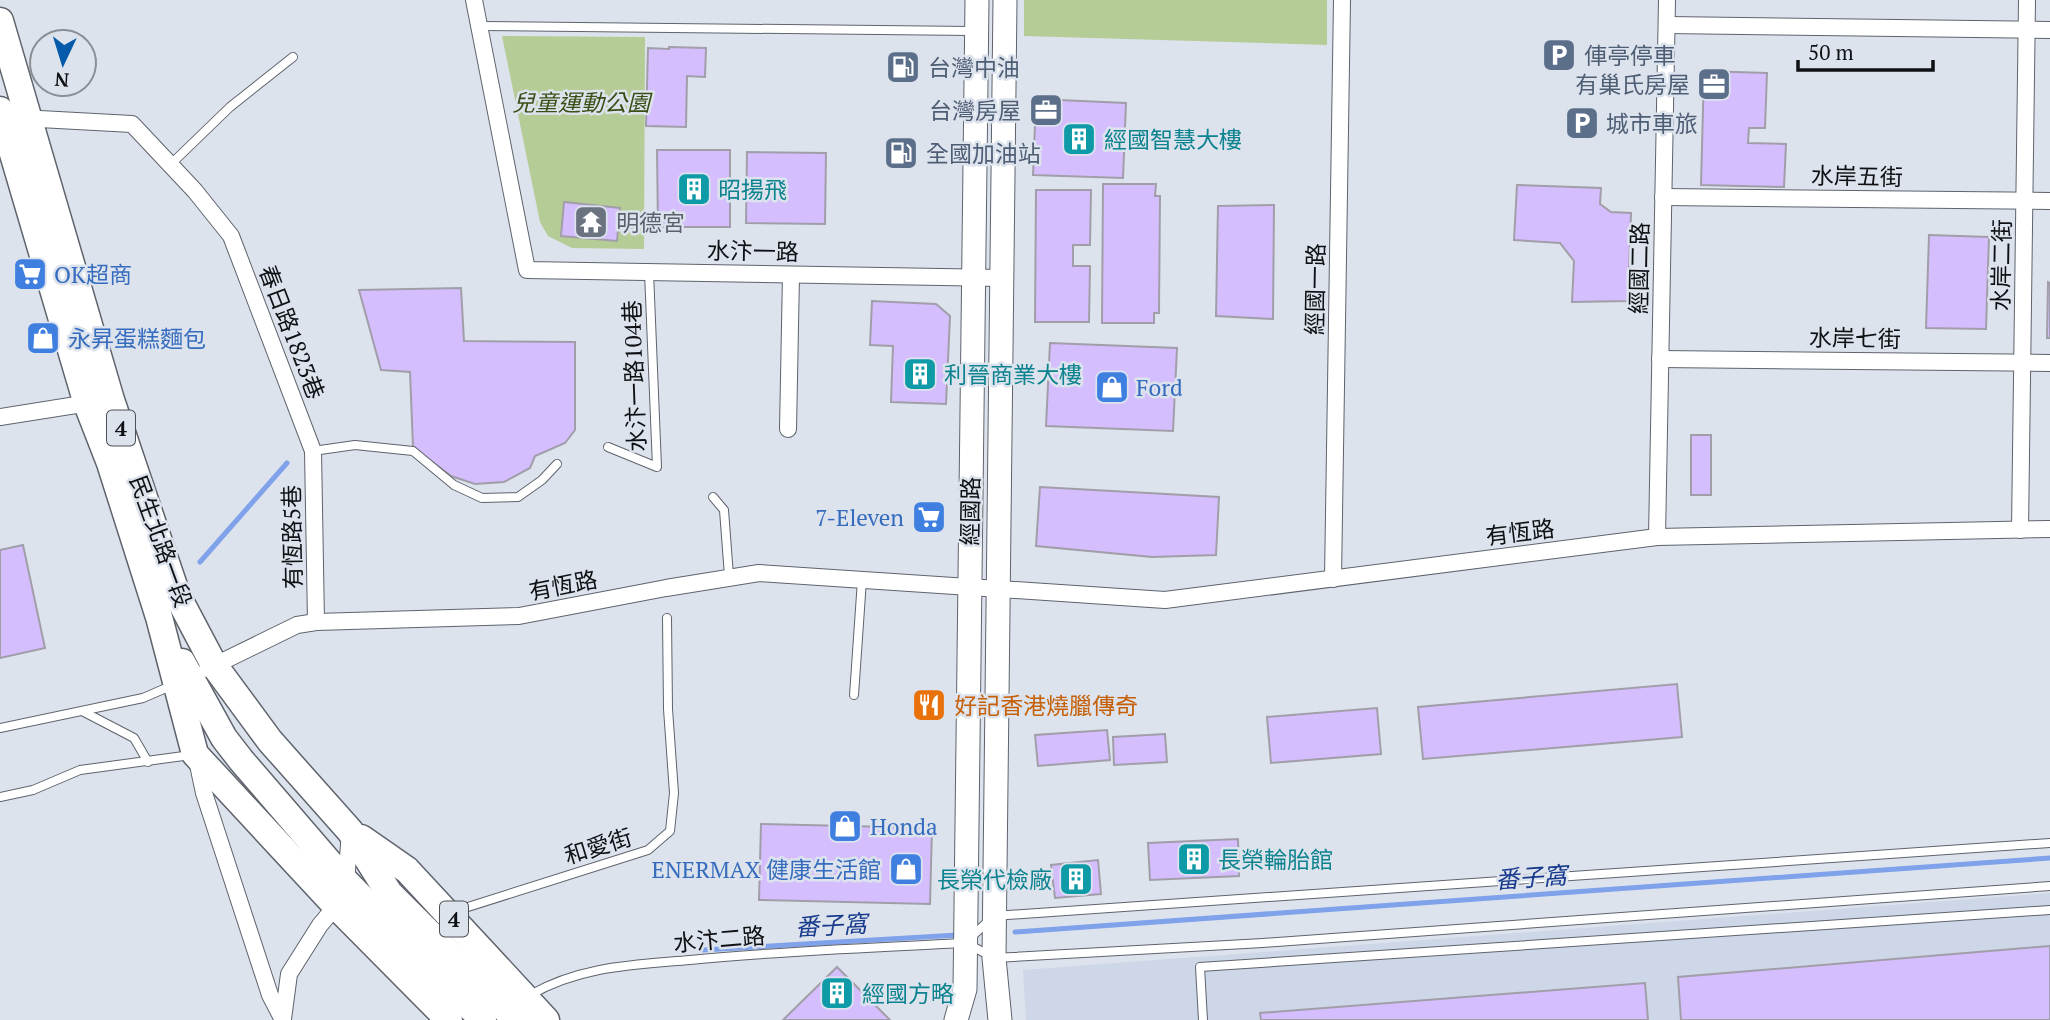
<svg xmlns="http://www.w3.org/2000/svg" width="2050" height="1020" viewBox="0 0 2050 1020" font-family="'PT Serif','Noto Sans TC',serif">
  <style>
    .built { fill: #cdd7e7 }
    .green { fill: #b5cc96 }
    .lines { fill: none; stroke-linecap: round; stroke-linejoin: round }
    .stream { stroke: #7fa2eb; stroke-width: 5 }
    .building { fill: #d4befe; stroke: #a19ea9; stroke-width: 2 }
    .lane-casing { stroke: #5e636c; stroke-width: 10 }
    .street-casing { stroke: #5e636c; stroke-width: 18 }
    .secondary-casing { stroke: #5e636c; stroke-width: 25 }
    .primary-casing { stroke: #5e636c; stroke-width: 29 }
    .lane { stroke: #fff; stroke-width: 8 }
    .street { stroke: #fff; stroke-width: 16 }
    .secondary { stroke: #fff; stroke-width: 23 }
    .primary { stroke: #fff; stroke-width: 26 }
    .labels { text-anchor: middle; dominant-baseline: central; stroke-width: 5; stroke-linejoin: round; paint-order: stroke }
    .shield { fill: #dde3ed; stroke: #4c4f54; stroke-width: 2 }
    .shield-label { font-size: 21px; font-weight: bold; fill: #0e1013 }
    .service-label { font-size: 23px; fill: #4e5e75; stroke: #dde3ed; text-anchor: start }
    .park-label { font-size: 23px; font-style: italic; fill: #3a4f15; stroke: #dde3ed }
    .culture-label { font-size: 23px; fill: #0d838f; stroke: #dde3ed; text-anchor: start }
    .street-label { font-size: 23px; fill: #0e1013; stroke: #dde3ed }
    .worship-label { font-size: 23px; fill: #5b616d; stroke: #dde3ed; text-anchor: start }
    .shop-label { font-size: 23px; fill: #366cbe; stroke: #dde3ed; text-anchor: start }
    .food-label { font-size: 23px; fill: #c56008; stroke: #dde3ed; text-anchor: start }
    .water-label { font-size: 24px; font-style: italic; fill: #183a8d; stroke: #dde3ed }
  </style>
  <rect width="100%" height="100%" fill="#dde3ed"/>
  <polygon class="built" points="2050,893 2050,1020 1026,1020 1023,970"/>
  <g class="green">
    <polygon points="1024,0 1327,0 1327,45 1024,36"/>
    <polygon points="502,36 645,37 644,249 572,248 548,236 540,222"/>
  </g>
  <g class="lines">
    <g class="stream">
      <polyline points="200,562 287,463"/>
      <polyline points="1015,932 2050,858"/>
      <polyline points="703,950 958,935"/>
    </g>
  </g>
  <g class="building">
    <polygon points="669,47 706,48 705,77 687,76 686,127 646,126 648,48 669,49"/>
    <polygon points="1704,71 1767,73 1765,128 1749,128 1748,143 1786,144 1784,187 1701,185"/>
    <polygon points="1036,99 1126,103 1123,178 1033,175"/>
    <polygon points="657,150 730,150 730,227 658,227"/>
    <polygon points="747,152 826,153 825,224 746,223"/>
    <polygon points="1103,184 1156,184 1155,196 1160,196 1159,313 1154,313 1154,323 1102,323"/>
    <polygon points="1517,185 1601,188 1600,204 1611,212 1631,213 1628,301 1572,302 1574,261 1560,243 1514,240"/>
    <polygon points="1036,190 1091,190 1090,245 1073,245 1073,266 1090,266 1089,322 1035,322"/>
    <polygon points="564,202 620,208 617,241 561,236"/>
    <polygon points="1274,205 1273,319 1216,316 1218,206"/>
    <polygon points="1929,235 1989,237 1986,329 1926,328"/>
    <polygon points="2048,282 2050,283 2050,338 2047,338"/>
    <polygon points="461,288 464,341 575,342 575,430 565,443 535,456 530,468 504,482 475,484 451,476 413,447 410,372 381,370 359,290"/>
    <polygon points="872,301 936,304 950,316 946,404 891,402 893,346 870,345"/>
    <polygon points="1050,343 1177,348 1173,431 1046,426"/>
    <rect x="1691" y="435" width="20" height="60"/>
    <polygon points="1040,487 1219,497 1216,555 1152,557 1036,546"/>
    <polygon points="23,545 45,648 0,658 0,550"/>
    <polygon points="1677,684 1682,737 1423,759 1418,707"/>
    <polygon points="1377,708 1381,754 1271,763 1267,717"/>
    <polygon points="1107,730 1110,760 1038,766 1035,735"/>
    <polygon points="1165,734 1167,762 1114,765 1113,737"/>
    <polygon points="761,824 932,828 930,904 759,900"/>
    <polygon points="1238,839 1239,876 1150,880 1148,843"/>
    <polygon points="1098,860 1101,894 1055,898 1051,865"/>
    <polygon points="2050,946 2050,1020 1681,1020 1678,977"/>
    <polygon points="837,967 890,1020 783,1020"/>
    <polygon points="1645,983 1648,1020 1261,1020 1260,1013"/>
  </g>
  <g class="lines">
    <g class="lane-casing">
      <g id="lane">
        <polyline points="479,26 973,31"/>
        <polyline points="170,165 230,107 293,57"/>
        <polyline points="608,447 657,467 649,272"/>
        <polyline points="313,451 355,445 413,451 454,485 482,498 518,497 542,480 557,464"/>
        <polyline points="713,497 724,510 729,576"/>
        <polyline points="854,695 862,580"/>
        <polyline points="84,712 134,738 148,762"/>
        <polyline points="0,728 143,698 173,685"/>
        <polyline points="0,797 33,790 80,770 191,755"/>
        <polyline points="452,912 648,850 670,831 674,793 668,709 667,618"/>
        <polyline points="970,938 994,916 2050,843"/>
        <polyline points="968,944 994,958 1263,943 2050,886"/>
        <path d="M 530,995 C 581,966 633,965 690,960 C 780,951 871,948 962,943"/>
        <polyline points="1203,1020 1200,967 2050,910"/>
      </g>
    </g>
    <g class="street-casing">
      <g id="street">
        <polyline points="474,0 527,270 1001,278"/>
        <polyline points="1667,25 2050,30"/>
        <polyline points="21,118 132,124 195,191 231,236 313,451 316,622"/>
        <polyline points="1663,197 2050,201"/>
        <polyline points="1660,359 2050,363"/>
        <polyline points="0,417 95,402"/>
        <polyline points="788,429 791,275"/>
        <polyline points="2020,530 2027,0"/>
        <polyline points="1657,537 1667,0"/>
        <polyline points="1333,579 1342,0"/>
        <polyline points="207,669 297,625 316,622 519,616 666,588 759,573 1165,600 1657,537 2050,529"/>
        <polyline points="197,760 204,793 270,995 283,1020"/>
        <polyline points="283,1019 289,974 320,925 336,906 346,882 350,832"/>
      </g>
    </g>
    <g class="secondary-casing">
      <g id="secondary">
        <polyline points="956,1020 965,989 977,0"/>
        <polyline points="1000,1020 994,958 1005,0"/>
      </g>
    </g>
    <g class="primary-casing">
      <g id="primary">
        <polyline points="0,21 111,400 177,595 214,665 270,741 350,831 389,893 516,1020"/>
        <polyline points="0,110 87,404 110,463 159,617 195,754 336,906 449,1020"/>
        <polyline points="182,662 224,738 241,760 346,882 483,1020"/>
        <polyline points="361,838 407,870 546,1020"/>
      </g>
    </g>
    <use href="#lane" class="lane"/>
    <use href="#street" class="street"/>
    <use href="#secondary" class="secondary"/>
    <use href="#primary" class="primary"/>
  </g>
  <defs>
    <g id="parking-square" transform="scale(1.75)"><rect x="-9" y="-9" width="18" height="18" rx="4" fill="#5c6f8a" stroke="#dde3ed"/><path d="M-3.5-5.5H1a3.5 3.5 0 0 1 0 7H-1V5.5H-3.5ZM-1-3.4V-.6H.8a1.4 1.4 0 0 0 0-2.8Z" fill="#fff"/></g>
    <g id="fuel-square" transform="scale(1.75)"><rect x="-9" y="-9" width="18" height="18" rx="4" fill="#5c6f8a" stroke="#dde3ed"/><path d="M-5.5-6h7V0h2V4h1.3V-2.5L3-4.5l.8-.8L6-3V5H2.5V1h-1V6h-7ZM-4.2-4.7v3.2H.2V-4.7Z" fill="#fff"/></g>
    <g id="office-square" transform="scale(1.75)"><rect x="-9" y="-9" width="18" height="18" rx="4" fill="#5c6f8a" stroke="#dde3ed"/><path d="M-6-3h4V-5.5h4V-3h4V5H-6ZM-1-4.5V-3h2v-1.5ZM-6 0V1H6V0Z" fill="#fff"/></g>
    <g id="building-square" transform="scale(1.75)"><rect x="-9" y="-9" width="18" height="18" rx="4" fill="#0f9aa8" stroke="#dde3ed"/><path d="M-4-6H4V6H1V3H-1V6H-4ZM-2.5-4.3h1.7v1.8h-1.7ZM.8-4.3h1.7v1.8H.8ZM-2.5-1h1.7V.8h-1.7ZM.8-1h1.7V.8H.8Z" fill="#fff"/></g>
    <g id="temple-square" transform="scale(1.75)"><rect x="-9" y="-9" width="18" height="18" rx="4" fill="#6b7280" stroke="#dde3ed"/><path d="M0-6L5-2H3V0L6.5 2.5H4V6H1.5V3h-3V6H-4V2.5H-6.5L-3 0V-2H-5Z" fill="#fff"/></g>
    <g id="supermarket-square" transform="scale(1.75)"><rect x="-9" y="-9" width="18" height="18" rx="4" fill="#3f7fe0" stroke="#dde3ed"/><path d="M-6-5.5h2.5l.6 2H6L4.5 2H-2.5L-4.4-4H-6ZM-1.5 3.2a1.3 1.3 0 1 0 .1 0ZM3 3.2a1.3 1.3 0 1 0 .1 0Z" fill="#fff"/></g>
    <g id="shop-square" transform="scale(1.75)"><rect x="-9" y="-9" width="18" height="18" rx="4" fill="#3f7fe0" stroke="#dde3ed"/><path d="M-5-2.5h2.3a2.7 3.5 0 0 1 5.4 0H5L5.5 6h-11ZM-1.5-2.5h3a1.5 2.3 0 0 0-3 0Z" fill="#fff"/></g>
    <g id="restaurant-square" transform="scale(1.75)"><rect x="-9" y="-9" width="18" height="18" rx="4" fill="#e8710a" stroke="#dde3ed"/><path d="M-5-6h1v4h1v-4h1v4h1v-4h1v5L-1.5 .5V6h-2V.5L-5-1ZM5-6V6H3V1.5H1.5Q1.5-4 5-6Z" fill="#fff"/></g>
  </defs>
  <g fill-rule="evenodd">
    <use href="#parking-square" x="1559" y="55"/>
    <use href="#fuel-square" x="903" y="67"/>
    <use href="#office-square" x="1714" y="84"/>
    <use href="#office-square" x="1046" y="110"/>
    <use href="#parking-square" x="1582" y="123"/>
    <use href="#building-square" x="1079" y="139"/>
    <use href="#fuel-square" x="901" y="153"/>
    <use href="#building-square" x="694" y="189"/>
    <use href="#temple-square" x="591" y="222"/>
    <use href="#supermarket-square" x="30" y="274"/>
    <use href="#shop-square" x="43" y="338"/>
    <use href="#building-square" x="920" y="374"/>
    <use href="#shop-square" x="1112" y="387"/>
    <use href="#supermarket-square" x="929" y="517"/>
    <use href="#restaurant-square" x="929" y="705"/>
    <use href="#shop-square" x="845" y="826"/>
    <use href="#building-square" x="1194" y="859"/>
    <use href="#shop-square" x="906" y="869"/>
    <use href="#building-square" x="1076" y="879"/>
    <use href="#building-square" x="837" y="993"/>
  </g>
  <g class="labels">
    <g class="shield">
      <rect x="107" y="410.5" width="28" height="35" rx="5"/>
      <rect x="440" y="901.5" width="28" height="35" rx="5"/>
    </g>
    <g class="shield-label">
      <text x="121" y="428">4</text>
      <text x="454" y="919">4</text>
    </g>
    <g class="service-label">
      <text x="1584" y="55">俥亭停車</text>
      <text x="928" y="67">台灣中油</text>
      <text x="1690" y="84" text-anchor="end">有巢氏房屋</text>
      <text x="1021" y="110" text-anchor="end">台灣房屋</text>
      <text x="1606" y="123">城市車旅</text>
      <text x="926" y="153">全國加油站</text>
    </g>
    <g class="park-label">
      <text x="581" y="102">兒童運動公園</text>
    </g>
    <g class="culture-label">
      <text x="1104" y="139">經國智慧大樓</text>
      <text x="718" y="189">昭揚飛</text>
      <text x="944" y="374">利晉商業大樓</text>
      <text x="1218" y="859">長榮輪胎館</text>
      <text x="1052" y="879" text-anchor="end">長榮代檢廠</text>
      <text x="862" y="993">經國方略</text>
    </g>
    <g class="street-label">
      <text transform="translate(1857 176) rotate(1)">水岸五街</text>
      <text transform="translate(753 251) rotate(1)">水汴一路</text>
      <text transform="translate(2001 265) rotate(-89)">水岸二街</text>
      <text transform="translate(1639 268) rotate(-89)">經國二路</text>
      <text transform="translate(1315 289) rotate(-89)">經國一路</text>
      <text transform="translate(292 332) rotate(69)">春日路1823巷</text>
      <text transform="translate(1855 338) rotate(1)">水岸七街</text>
      <text transform="translate(634 376) rotate(-92)">水汴一路104巷</text>
      <text transform="translate(970 511) rotate(-89)">經國路</text>
      <text transform="translate(1520 532) rotate(-7)">有恆路</text>
      <text transform="translate(292 537) rotate(-91)">有恆路5巷</text>
      <text transform="translate(161 541) rotate(70)">民生北路一段</text>
      <text transform="translate(563 585) rotate(-11)">有恆路</text>
      <text transform="translate(598 846) rotate(-17)">和愛街</text>
      <text transform="translate(719 939) rotate(-5)">水汴二路</text>
    </g>
    <g class="worship-label">
      <text x="616" y="222">明德宮</text>
    </g>
    <g class="shop-label">
      <text x="54" y="274">OK超商</text>
      <text x="68" y="338">永昇蛋糕麵包</text>
      <text x="1136" y="387">Ford</text>
      <text x="904" y="517" text-anchor="end">7-Eleven</text>
      <text x="870" y="826">Honda</text>
      <text x="881" y="869" text-anchor="end">ENERMAX 健康生活館</text>
    </g>
    <g class="food-label">
      <text x="954" y="705">好記香港燒臘傳奇</text>
    </g>
    <g class="water-label">
      <text transform="translate(1531 877) rotate(-4)">番子窩</text>
      <text transform="translate(831 925) rotate(-3)">番子窩</text>
    </g>
  </g>
  <g transform="translate(63 63) rotate(184)"><circle r="33" fill="#dde3ed" stroke="#8a8f96" stroke-width="2"/>
  <path d="M0-5L12 26L0 18L-12 26Z" fill="#055ba9"/>
  <text y="-10" font-size="19" font-weight="bold" text-anchor="middle" fill="#0e1013">N</text>
  </g>
  <path d="M1798 60v10h135v-10" fill="none" stroke="#0e1013" stroke-width="3.5"/>
  <text x="1808" y="60" font-size="21" fill="#0e1013" stroke="#dde3ed" stroke-width="5" paint-order="stroke">50 m</text>
</svg>
